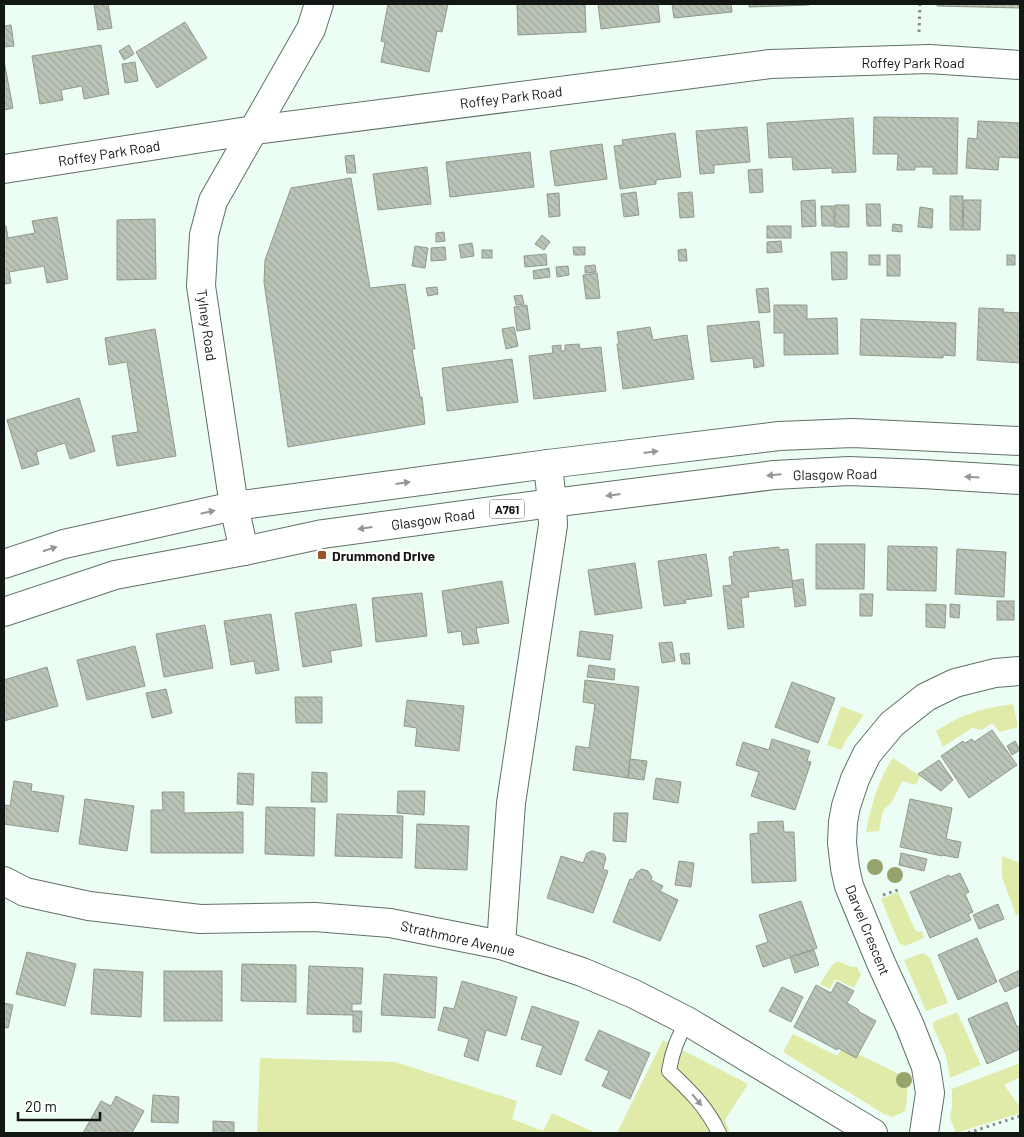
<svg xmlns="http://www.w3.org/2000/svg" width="1024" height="1137" viewBox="0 0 1024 1137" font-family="Barlow,sans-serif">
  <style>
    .green { fill: #e1eba9 }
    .building { fill: url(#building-back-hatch); stroke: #90998c }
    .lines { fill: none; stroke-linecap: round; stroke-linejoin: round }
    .lane-casing { stroke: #617067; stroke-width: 16 }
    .street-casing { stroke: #617067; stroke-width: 30 }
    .primary-casing { stroke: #617067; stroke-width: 30 }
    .path { stroke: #838e88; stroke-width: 3; stroke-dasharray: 2.5 4; stroke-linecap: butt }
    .lane { stroke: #fff; stroke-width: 14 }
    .street { stroke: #fff; stroke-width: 28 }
    .primary { stroke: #fff; stroke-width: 28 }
    .tree { fill: #97a36d }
    .oneway { fill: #949795 }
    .poi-dot { fill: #9a542b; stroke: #fff; stroke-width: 2 }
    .labels { text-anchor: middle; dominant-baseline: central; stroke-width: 4.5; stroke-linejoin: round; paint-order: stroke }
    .shield { fill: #fff; stroke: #595d5a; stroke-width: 1 }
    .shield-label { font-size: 12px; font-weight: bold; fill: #121714 }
    .street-label { font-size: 14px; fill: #121714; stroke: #fff }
    .poi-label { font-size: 14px; font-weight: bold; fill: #121714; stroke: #fff; text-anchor: start }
  </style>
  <defs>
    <pattern id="building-back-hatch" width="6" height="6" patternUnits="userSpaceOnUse" patternTransform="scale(1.25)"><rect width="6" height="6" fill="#bac4b6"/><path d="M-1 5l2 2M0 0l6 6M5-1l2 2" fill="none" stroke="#9fa89c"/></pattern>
  </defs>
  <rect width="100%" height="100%" fill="#ecfdf3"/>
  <g class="green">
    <path d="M 1013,704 L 1018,727 L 1000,732 L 992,723 L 982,730 L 972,728 L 943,747 L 936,731 C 964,713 980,709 1013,704 Z"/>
    <polygon points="841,706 864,715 846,740 841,750 827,745"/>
    <path d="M 893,758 L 920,776 L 916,785 L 902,781 L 892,802 L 885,808 L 882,815 L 879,831 L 866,832 C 871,806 878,780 893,758 Z"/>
    <polygon points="1002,856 1020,863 1020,914 1016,915 1002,877"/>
    <polygon points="898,892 915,930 918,932 922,931 924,938 905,946 899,943 881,899"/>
    <polygon points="923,953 930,958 948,1003 926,1011 904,960"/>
    <polygon points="837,961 852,967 857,967 861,975 854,988 835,979 830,989 820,984 832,965 834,964"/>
    <polygon points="957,1012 981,1065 950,1078 946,1056 933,1027 933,1022"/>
    <polygon points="793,1034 837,1056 841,1050 858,1054 899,1074 907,1086 907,1100 905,1111 893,1117 884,1114 783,1052"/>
    <polygon points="663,1040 748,1084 725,1120 730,1133 617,1133"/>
    <polygon points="260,1058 395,1062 517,1101 512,1119 543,1131 552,1113 596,1133 257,1133"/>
    <polygon points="1020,1063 1020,1077 1004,1085 1020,1107 1020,1113 956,1133 950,1118 952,1106 952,1089"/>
  </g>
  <g class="building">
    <polygon points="94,4 108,4 112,28 98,30"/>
    <polygon points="388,4 448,4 442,32 437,31 429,72 381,62 385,42 381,41"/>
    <polygon points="517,4 585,4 586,32 518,35"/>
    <polygon points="598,4 658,4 660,22 601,29"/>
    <polygon points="672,4 731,4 732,12 674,18"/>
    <polygon points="749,4 809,4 809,5 749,7"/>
    <polygon points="937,4 1020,4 1020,8 937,6"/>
    <polygon points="185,22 207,58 157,88 136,52"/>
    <polygon points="11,25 14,46 4,47 4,26"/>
    <polygon points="101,45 109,94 84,99 82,86 61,90 63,100 40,104 32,56"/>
    <polygon points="129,45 134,54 124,60 119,51"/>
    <polygon points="4,61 13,108 4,110"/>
    <polygon points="135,62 138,81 125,83 122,64"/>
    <polygon points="874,117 958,118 957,174 933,174 933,167 915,167 915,170 897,170 898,154 873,154"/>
    <polygon points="853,118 856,172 832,173 832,168 793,170 792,157 769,158 767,123"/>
    <polygon points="978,121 1020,123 1020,158 999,157 998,170 966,168 968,138 977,139"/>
    <polygon points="747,127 750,162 714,165 714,173 700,174 696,131"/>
    <polygon points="675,133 681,177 656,180 656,184 620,189 614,146 623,145 622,140"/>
    <polygon points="602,144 607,179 555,186 550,151"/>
    <polygon points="530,152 534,187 450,197 446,162"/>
    <polygon points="354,155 356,173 347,173 345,156"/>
    <polygon points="427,167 431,204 378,210 373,174"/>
    <polygon points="762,169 763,192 750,193 748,170"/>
    <polygon points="351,178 370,288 405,284 415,349 412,349 420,397 422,397 425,424 288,447 264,282 265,260 291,188"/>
    <polygon points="636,192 639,215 624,217 621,194"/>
    <polygon points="692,192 694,217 680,218 678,193"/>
    <polygon points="559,193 560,216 549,217 547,194"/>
    <polygon points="950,196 963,196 962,230 950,230"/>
    <polygon points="815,200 816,226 802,227 801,201"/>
    <polygon points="964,200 981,200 980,230 963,230"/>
    <polygon points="866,204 880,204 881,226 867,226"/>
    <rect x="835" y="205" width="14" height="22"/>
    <polygon points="821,206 834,206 834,226 822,226"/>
    <polygon points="920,207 933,209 932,228 918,227"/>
    <polygon points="57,217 68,279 47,283 44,266 9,272 11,283 4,284 4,226 6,226 8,238 35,233 32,221"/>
    <polygon points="155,219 156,279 117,280 117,220"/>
    <polygon points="893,224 902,225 902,232 892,231"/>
    <rect x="767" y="226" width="24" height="12"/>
    <polygon points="444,232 445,241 436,242 436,233"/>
    <polygon points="542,235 550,242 544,250 535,244"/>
    <polygon points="781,241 782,252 767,253 767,242"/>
    <polygon points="472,243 474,256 461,258 459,245"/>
    <polygon points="415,246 428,248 425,268 412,266"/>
    <polygon points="445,247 446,260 431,261 431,248"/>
    <polygon points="573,247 585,247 585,255 574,255"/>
    <polygon points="686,249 687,261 679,261 678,250"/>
    <rect x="482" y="250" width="10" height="8"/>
    <polygon points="831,252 847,252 847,279 832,280"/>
    <polygon points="546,254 547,265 525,267 524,256"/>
    <rect x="869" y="255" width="11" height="10"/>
    <rect x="887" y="255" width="13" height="21"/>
    <rect x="1007" y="255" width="8" height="10"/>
    <polygon points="595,265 596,272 585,273 585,266"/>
    <polygon points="568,266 569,275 557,277 556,267"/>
    <polygon points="549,268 550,277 534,279 533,271"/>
    <polygon points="597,273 600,298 586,299 583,275"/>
    <polygon points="437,287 438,294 428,296 426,288"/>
    <polygon points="768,288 770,312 759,313 756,289"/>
    <polygon points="522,295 524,304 516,305 514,296"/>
    <polygon points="527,305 530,329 517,331 514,307"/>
    <polygon points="774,305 807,305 807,319 837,318 838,354 784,355 784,333 774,333"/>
    <polygon points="979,308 1004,309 1003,312 1020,313 1020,363 977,360"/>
    <polygon points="861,319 956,323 955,356 943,355 943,358 860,355"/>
    <polygon points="759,321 764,366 754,368 753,358 711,362 707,326"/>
    <polygon points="514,327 518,346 506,349 502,329"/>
    <polygon points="650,327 653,340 687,335 694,379 623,389 617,344 619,344 617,332"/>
    <polygon points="155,329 176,456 117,466 112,436 138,432 127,362 109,365 105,338"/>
    <polygon points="579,344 580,349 601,347 606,391 534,399 529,356 553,353 552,346 561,345 561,351 565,351 565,345"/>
    <polygon points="512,359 518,402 447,411 442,368"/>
    <polygon points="79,398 95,451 70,459 65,443 36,452 39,464 22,469 7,420"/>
    <polygon points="816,544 865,544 864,589 816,589"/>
    <polygon points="888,546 937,547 936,591 887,590"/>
    <polygon points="779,547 779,550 788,549 793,587 748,592 749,597 741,598 744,627 728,629 723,586 732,585 729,557 734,556 733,552"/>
    <polygon points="957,549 1006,552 1004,597 955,594"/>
    <polygon points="706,554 712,596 685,600 686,603 664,606 658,561"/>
    <polygon points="635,563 642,608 595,615 588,570"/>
    <polygon points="803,579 806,605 795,607 792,581"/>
    <polygon points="502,581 509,623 476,628 479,643 463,645 461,631 448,633 442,591"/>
    <polygon points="422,593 427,636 376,642 372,598"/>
    <polygon points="860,594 873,594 872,616 860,616"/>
    <rect x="997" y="601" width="17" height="19"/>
    <polygon points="356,604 362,646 330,651 332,662 303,667 295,613"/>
    <polygon points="926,604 946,605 945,628 926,627"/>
    <polygon points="950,604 960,605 959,618 950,617"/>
    <polygon points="271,614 279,670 256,674 254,661 231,665 224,621"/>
    <polygon points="205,625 213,668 164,677 156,634"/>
    <polygon points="580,631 613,635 610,660 577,656"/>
    <polygon points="672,642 675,661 662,663 659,643"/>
    <polygon points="135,646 145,686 87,700 77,660"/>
    <polygon points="689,653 690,664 682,664 680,654"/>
    <polygon points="589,665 615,669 614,680 587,677"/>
    <polygon points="47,667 58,706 4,721 4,680"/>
    <polygon points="585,680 639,687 628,778 573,770 576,746 589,748 595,704 583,702"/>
    <polygon points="792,682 835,698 818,743 775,727"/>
    <polygon points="166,689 172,713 152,718 146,693"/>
    <polygon points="295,697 322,697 322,723 296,723"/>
    <polygon points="407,700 464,706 459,751 415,746 417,728 404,726"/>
    <polygon points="992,730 1017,765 969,798 941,756 963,741 965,743 972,739 974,742"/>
    <polygon points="772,739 810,751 807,761 811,762 795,810 751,796 759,772 736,765 743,742 769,750"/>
    <polygon points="1015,741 1020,750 1012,755 1007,746"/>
    <polygon points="630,759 647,761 644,780 628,778"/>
    <polygon points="939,760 953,780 941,791 918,774"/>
    <polygon points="312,772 327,773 327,802 311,802"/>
    <polygon points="238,773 254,774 253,805 237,804"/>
    <polygon points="656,778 681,782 678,803 653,799"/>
    <polygon points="14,781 32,784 31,791 64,796 58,832 4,824 4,805 10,806"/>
    <polygon points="398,791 425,791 424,815 397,813"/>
    <polygon points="162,792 184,792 184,813 243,812 243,853 151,853 151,810 163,810"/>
    <polygon points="85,799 134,806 127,851 79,844"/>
    <polygon points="910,799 952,808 946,839 961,842 958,858 942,855 942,856 900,847"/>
    <polygon points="266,807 315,808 314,856 265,854"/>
    <polygon points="614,813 628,813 626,842 613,841"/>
    <polygon points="337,814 403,816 402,858 335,856"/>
    <polygon points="783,821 784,832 794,832 796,881 752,883 750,834 758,833 758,822"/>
    <polygon points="417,824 469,826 467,870 415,868"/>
    <polygon points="592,851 604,854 606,858 603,869 608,871 593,913 547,898 561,856 583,863 587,853"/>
    <polygon points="901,853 927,859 924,871 899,865"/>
    <polygon points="679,861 694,863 691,887 675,885"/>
    <polygon points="642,869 648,871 652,877 651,880 663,886 660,891 678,900 660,941 613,922 630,879 633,880 637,872"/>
    <polygon points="960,873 969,892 965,894 973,912 968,914 971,920 930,938 910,892 949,875 950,877"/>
    <polygon points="801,901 817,948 763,967 756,946 768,942 759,915"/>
    <polygon points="998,904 1004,919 979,929 973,915"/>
    <polygon points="977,938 997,982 958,1000 938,955"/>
    <polygon points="814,950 819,965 795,973 790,957"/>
    <polygon points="27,952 76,964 65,1006 16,994"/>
    <polygon points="242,964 296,965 296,1002 241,1001"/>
    <polygon points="309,966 363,968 361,1004 352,1004 352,1011 362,1011 361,1032 353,1032 353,1015 307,1014"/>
    <polygon points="94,969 143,972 141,1017 91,1014"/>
    <polygon points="1020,970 1020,985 1005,992 999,980"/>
    <rect x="164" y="971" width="58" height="50"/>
    <polygon points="384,974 437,977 435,1018 381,1015"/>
    <polygon points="462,981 517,997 506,1036 486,1030 478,1061 464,1056 469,1039 438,1030 444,1007 454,1009"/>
    <polygon points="837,982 854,991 847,1003 859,1010 858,1011 876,1021 856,1058 838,1048 837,1050 794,1027 816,985 831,993"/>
    <polygon points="782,987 803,997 791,1022 769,1011"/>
    <polygon points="1007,1002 1017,1027 1020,1025 1020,1049 987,1064 968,1019"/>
    <polygon points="4,1003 13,1005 8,1028 4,1027"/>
    <polygon points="532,1006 579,1022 561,1075 536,1066 543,1046 521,1039"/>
    <polygon points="599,1030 650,1053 630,1099 602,1086 609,1071 585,1060"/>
    <polygon points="153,1095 179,1097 178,1123 151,1122"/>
    <polygon points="116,1096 144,1111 132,1133 83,1133 101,1101 111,1106"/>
    <polygon points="213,1121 234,1122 234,1133 213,1133"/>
  </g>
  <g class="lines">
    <g class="lane-casing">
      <path id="lane" d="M 687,1021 C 678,1038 672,1051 669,1071 C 689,1090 707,1107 719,1133"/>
    </g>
    <g class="street-casing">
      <g id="street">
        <polyline points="4,169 254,130 770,64 929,59 1020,65"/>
        <polyline points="244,551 234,506 201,286 204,235 213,201 311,29 319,4"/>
        <polyline points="4,881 25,892 89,906 200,919 315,917 390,923 501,945 582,972 634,994 687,1021 873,1133"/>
        <polyline points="501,945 511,803 553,525 552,503 548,464"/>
        <polyline points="924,1133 930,1093 926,1067 910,1026 881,963 849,886 845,868 842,843 843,822 846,806 855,779 867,754 892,724 926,697 955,683 995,673 1020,671"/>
      </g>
    </g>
    <g class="primary-casing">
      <g id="primary">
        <polyline points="4,564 64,544 234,506 548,464 779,436 853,433 1020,441"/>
        <polyline points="4,612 115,575 244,551 323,534 552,503 774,475 849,471 923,474 1020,480"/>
      </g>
    </g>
    <g class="path">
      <polyline points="919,32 920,4"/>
      <polyline points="883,895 898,890"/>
      <polyline points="968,1133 1020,1116"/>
    </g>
    <use href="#lane" class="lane"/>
    <use href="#street" class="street"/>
    <use href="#primary" class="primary"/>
  </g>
  <g class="tree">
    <circle cx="875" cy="867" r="8"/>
    <circle cx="895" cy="875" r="8"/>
    <circle cx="904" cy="1080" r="8"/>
  </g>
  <defs><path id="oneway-solid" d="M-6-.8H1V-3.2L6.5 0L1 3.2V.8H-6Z" transform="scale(1.25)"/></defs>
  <g class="oneway">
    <use href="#oneway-solid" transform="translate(651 452) rotate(-7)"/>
    <use href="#oneway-solid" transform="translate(774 475) rotate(175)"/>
    <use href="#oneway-solid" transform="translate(972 477) rotate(-177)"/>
    <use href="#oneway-solid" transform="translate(403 483) rotate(-8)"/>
    <use href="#oneway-solid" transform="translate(613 495) rotate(173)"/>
    <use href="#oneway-solid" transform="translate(208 512) rotate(-13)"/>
    <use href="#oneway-solid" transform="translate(365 528) rotate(172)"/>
    <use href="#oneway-solid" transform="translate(50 549) rotate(-18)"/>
    <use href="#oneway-solid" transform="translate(697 1100) rotate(50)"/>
  </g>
  <rect class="poi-dot" x="317" y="550" width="10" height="10" rx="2.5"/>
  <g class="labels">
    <rect class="shield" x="489.5" y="499.5" width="35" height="19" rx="4"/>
    <g class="shield-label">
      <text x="507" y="509">A761</text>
    </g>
    <g class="street-label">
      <text x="913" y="62">Roffey Park Road</text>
      <text transform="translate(511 97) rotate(-7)">Roffey Park Road</text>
      <text transform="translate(109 153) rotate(-9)">Roffey Park Road</text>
      <text transform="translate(207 325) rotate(82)">Tylney Road</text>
      <text transform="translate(835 474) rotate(-1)">Glasgow Road</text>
      <text transform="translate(433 519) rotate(-8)">Glasgow Road</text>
      <text transform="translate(868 930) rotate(68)">Darvel Crescent</text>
      <text transform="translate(458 938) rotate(13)">Strathmore Avenue</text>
    </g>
    <g class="poi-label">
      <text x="332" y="555">Drummond Drive</text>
    </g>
  </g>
  <rect width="1024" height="1137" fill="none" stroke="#121714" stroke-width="10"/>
  <path d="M18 1112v8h82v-8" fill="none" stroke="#121714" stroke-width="2.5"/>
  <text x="25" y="1112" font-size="15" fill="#121714" stroke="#ffffff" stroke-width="4" paint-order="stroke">20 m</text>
</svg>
